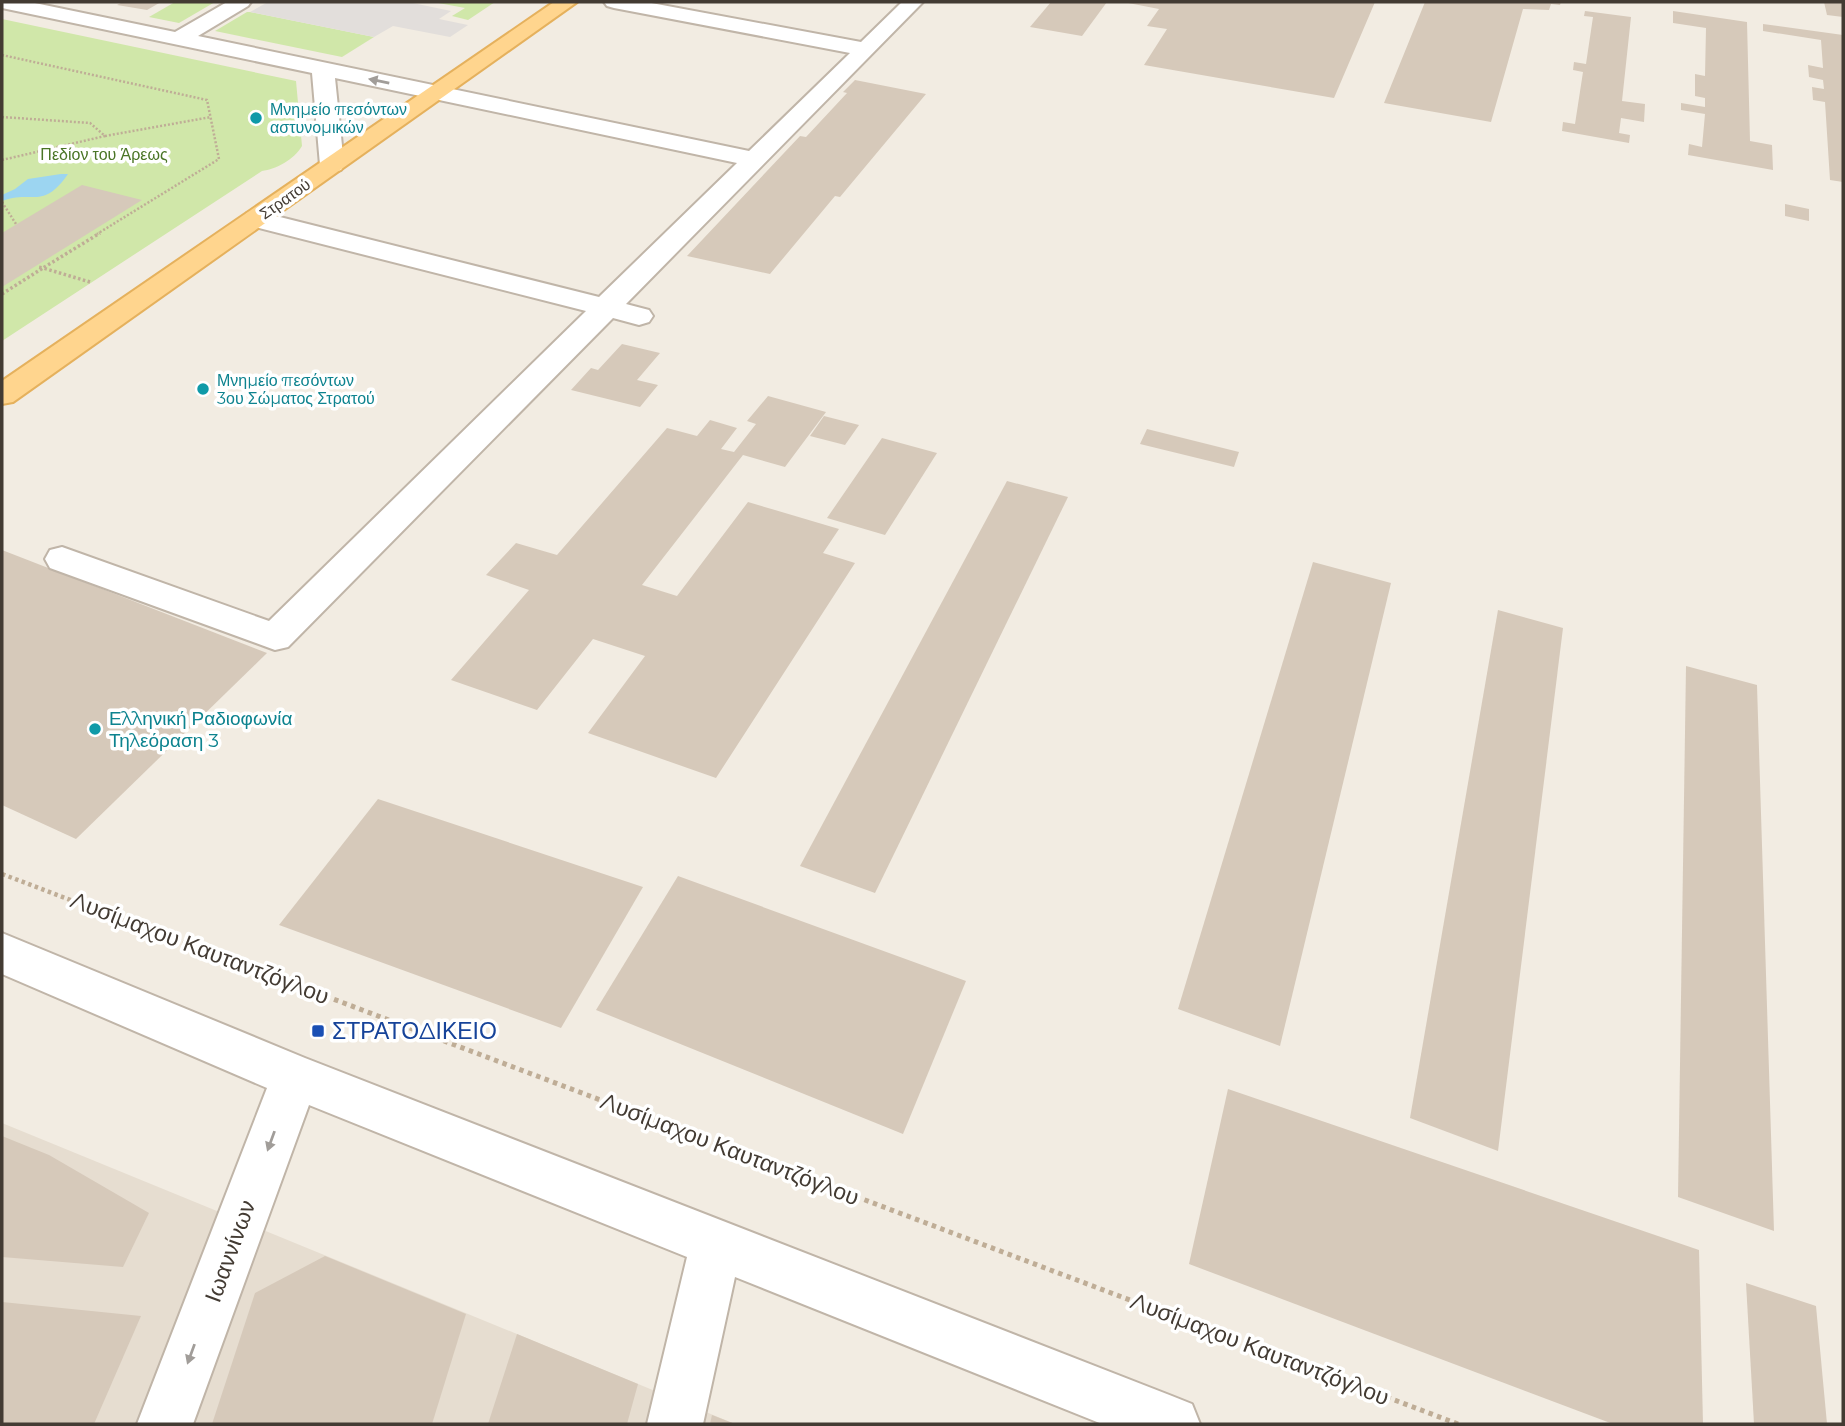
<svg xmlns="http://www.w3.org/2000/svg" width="1845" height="1426" viewBox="0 0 1845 1426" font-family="Montserrat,sans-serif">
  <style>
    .residential { fill: #e6ddd0 }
    .green { fill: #d0e7a9 }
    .parking { fill: #e2dedb }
    .water { fill: #9cd5f1 }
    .building { fill: #d6c9ba }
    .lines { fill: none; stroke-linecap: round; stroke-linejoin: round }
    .minor-casing { stroke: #c0b5a8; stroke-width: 4 }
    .major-casing { stroke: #e5b15d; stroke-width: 4 }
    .path-far3 { stroke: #bfad96; stroke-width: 2.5; stroke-dasharray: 2 2; stroke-linecap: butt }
    .path-far2 { stroke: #bfad96; stroke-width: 3.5; stroke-dasharray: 2.5 2.5; stroke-linecap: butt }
    .path-far1 { stroke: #bfad96; stroke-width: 4.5; stroke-dasharray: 3.5 3.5; stroke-linecap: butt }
    .path { stroke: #bfad96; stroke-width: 5; stroke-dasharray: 4.5 4.5; stroke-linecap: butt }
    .minor { fill: #fff; fill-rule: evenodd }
    .major { fill: #ffd58e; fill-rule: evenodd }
    .oneway { fill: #a19d99 }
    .culture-dot { fill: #0f9aa8; stroke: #fff; stroke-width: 2.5 }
    .transit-dot { fill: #1a4fb4; stroke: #fff; stroke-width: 2.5 }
    .labels { text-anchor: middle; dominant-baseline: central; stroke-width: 7; stroke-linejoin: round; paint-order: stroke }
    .far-culture-label { font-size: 16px; fill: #0d838f; stroke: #fff; text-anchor: start }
    .far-park-label { font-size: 16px; fill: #4a7526; stroke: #fff }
    .far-street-label { font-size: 16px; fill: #433b33; stroke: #fff }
    .culture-label { font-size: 19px; fill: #0d838f; stroke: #fff; text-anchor: start }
    .near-street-label { font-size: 23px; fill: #433b33; stroke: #fff }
    .near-transit-label { font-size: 23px; fill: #164399; stroke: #fff; text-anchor: start }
  </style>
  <rect width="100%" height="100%" fill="#f2ece2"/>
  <polygon class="residential" points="2,1123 517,1334 735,1424 2,1424"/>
  <g class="green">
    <polygon points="175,2 215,2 179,23 149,17"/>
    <polygon points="433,2 495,2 468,20 452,16 465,8"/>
    <polygon points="247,12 250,12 374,37 342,57 215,31"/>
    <path d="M 2,19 L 296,81 L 302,146 C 294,160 276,169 262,171 L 2,341 Z"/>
  </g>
  <polygon class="parking" points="268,2 408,2 451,11 439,19 468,25 450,37 393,26 374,37 250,12"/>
  <path class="water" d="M 61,174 L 68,174 C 43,210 33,190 2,201 L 2,195 L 15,189 L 28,179 Z"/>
  <g class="building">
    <polygon points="123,2 161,2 147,10 117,5"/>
    <polygon points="1051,2 1107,2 1082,36 1030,27"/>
    <polygon points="1123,2 1375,2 1334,98 1144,65 1167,29 1147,26 1159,9"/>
    <polygon points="1425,2 1561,2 1560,5 1551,4 1549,10 1523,9 1491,122 1384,103"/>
    <polygon points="1824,2 1843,2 1843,17 1827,15"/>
    <polygon points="1585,11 1631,17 1622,101 1645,104 1644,122 1621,118 1619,133 1630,135 1629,143 1562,131 1563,122 1575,124 1583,72 1573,70 1574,62 1586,64 1593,17 1584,16"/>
    <polygon points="1673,11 1747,22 1750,141 1772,145 1773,170 1688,155 1689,144 1702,147 1705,114 1681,110 1681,103 1705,107 1705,98 1695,96 1695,74 1705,76 1706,28 1673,23"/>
    <polygon points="1763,24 1843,35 1843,182 1830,180 1825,102 1813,100 1812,87 1824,89 1823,80 1809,77 1808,65 1823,68 1821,40 1763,31"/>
    <polygon points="855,80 926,94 840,197 835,196 770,274 687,256 800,136 806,137 847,93 843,92"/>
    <polygon points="82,185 142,200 2,287 2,233"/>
    <polygon points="1785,204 1809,209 1809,221 1785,216"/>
    <polygon points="622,344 660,353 637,380 658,385 640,407 571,390 591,368 598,370"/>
    <polygon points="768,396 826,412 785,467 743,455 642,585 677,596 748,502 839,529 823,553 855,563 716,778 588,733 645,656 593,639 537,710 451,680 529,590 486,575 516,543 557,555 667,428 697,436 710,420 737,428 721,449 734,452 756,424 747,421"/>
    <polygon points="824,416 859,425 845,445 810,436"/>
    <polygon points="1147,429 1239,452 1234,467 1140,444"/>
    <polygon points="882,438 937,453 885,535 827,518"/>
    <polygon points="1007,481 1068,497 875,893 800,866"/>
    <polygon points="2,550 267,653 76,839 2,805"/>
    <polygon points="1313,562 1391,583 1280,1046 1178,1009"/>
    <polygon points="1498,610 1563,628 1498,1151 1410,1118"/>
    <polygon points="1686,666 1757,685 1774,1231 1678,1197"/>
    <polygon points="378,799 643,887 561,1028 279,925"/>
    <polygon points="678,876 966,981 903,1134 596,1010"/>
    <polygon points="1228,1089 1699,1250 1703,1424 1613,1424 1189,1264"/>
    <polygon points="2,1136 49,1155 149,1213 123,1267 2,1257"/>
    <polygon points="325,1256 466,1314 432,1424 212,1424 255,1293"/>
    <polygon points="1746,1283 1816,1306 1827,1424 1754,1424"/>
    <polygon points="2,1302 141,1316 94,1424 2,1424"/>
    <polygon points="517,1334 638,1384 627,1424 488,1424"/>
    <polygon points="712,1415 735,1424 710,1424"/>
  </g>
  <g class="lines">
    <g class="minor-casing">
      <g id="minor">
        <polygon points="2,2 30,2 175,32 227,2 251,2 248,6 198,36 749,151 850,53 614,8 607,6 604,2 646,2 861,42 902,2 923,2 626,304 649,310 653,316 649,322 639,325 613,318 288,647 275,650 50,568 45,559 50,550 62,547 269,621 586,311 247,225 243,219 247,213 256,211 599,297 737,163 335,78 344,165 341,170 332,172 323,170 320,165 312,73 2,8"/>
        <polygon points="2,933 305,1058 1172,1396 1192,1404 1200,1424 1102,1424 735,1277 703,1424 647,1424 687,1257 309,1105 193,1424 137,1424 267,1088 2,974"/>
      </g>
    </g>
    <g class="major-casing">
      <polygon id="major" points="554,2 577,2 13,402 2,404 2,381"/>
    </g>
    <g class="path-far3">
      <polyline points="2,55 207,100 219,159 97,234"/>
      <polyline points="2,117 90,123 105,136 211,117"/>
      <polyline points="2,160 105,136"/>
      <polyline points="2,202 16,224"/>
    </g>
    <g class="path-far2">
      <polyline points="90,282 43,268 100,233"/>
      <polyline points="2,294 43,268 37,267"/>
    </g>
    <polyline class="path-far1" points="2,874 136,925"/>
    <polyline class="path" points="132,923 1458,1424"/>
    <use href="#minor" class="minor"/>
    <use href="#major" class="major"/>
  </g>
  <defs><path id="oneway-solid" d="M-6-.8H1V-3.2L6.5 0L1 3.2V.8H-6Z" transform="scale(1.75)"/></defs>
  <g class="oneway">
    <use href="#oneway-solid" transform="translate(379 81) rotate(-168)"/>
    <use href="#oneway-solid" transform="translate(271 1141) rotate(110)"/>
    <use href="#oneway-solid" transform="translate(191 1354) rotate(110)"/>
  </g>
  <g class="culture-dot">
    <circle cx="256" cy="118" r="7"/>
    <circle cx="203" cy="389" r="7"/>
    <circle cx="95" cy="729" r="7"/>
  </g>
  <rect class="transit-dot" x="311" y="1024" width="14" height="14" rx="3.5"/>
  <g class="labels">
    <g class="far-culture-label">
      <text x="270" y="109">Μνημείο πεσόντων<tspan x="270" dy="18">αστυνομικών</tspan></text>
      <text x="217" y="380">Μνημείο πεσόντων<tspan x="217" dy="18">3ου Σώματος Στρατού</tspan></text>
    </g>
    <g class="far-park-label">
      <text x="104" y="154">Πεδίον του Άρεως</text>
    </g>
    <g class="far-street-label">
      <text transform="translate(285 199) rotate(-35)">Στρατού</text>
    </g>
    <g class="culture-label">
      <text x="109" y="718">Ελληνική Ραδιοφωνία<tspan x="109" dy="22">Τηλεόραση 3</tspan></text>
    </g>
    <g class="near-street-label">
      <text transform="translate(200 948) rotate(21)">Λυσίμαχου Καυταντζόγλου</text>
      <text transform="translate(730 1149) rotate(21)">Λυσίμαχου Καυταντζόγλου</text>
      <text transform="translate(230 1251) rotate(-70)">Ιωαννίνων</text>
      <text transform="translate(1260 1349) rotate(21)">Λυσίμαχου Καυταντζόγλου</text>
    </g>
    <g class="near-transit-label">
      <text x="332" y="1031">ΣΤΡΑΤΟΔΙΚΕΙΟ</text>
    </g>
  </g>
  <rect width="1845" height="1426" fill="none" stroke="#433b33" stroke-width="7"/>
</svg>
